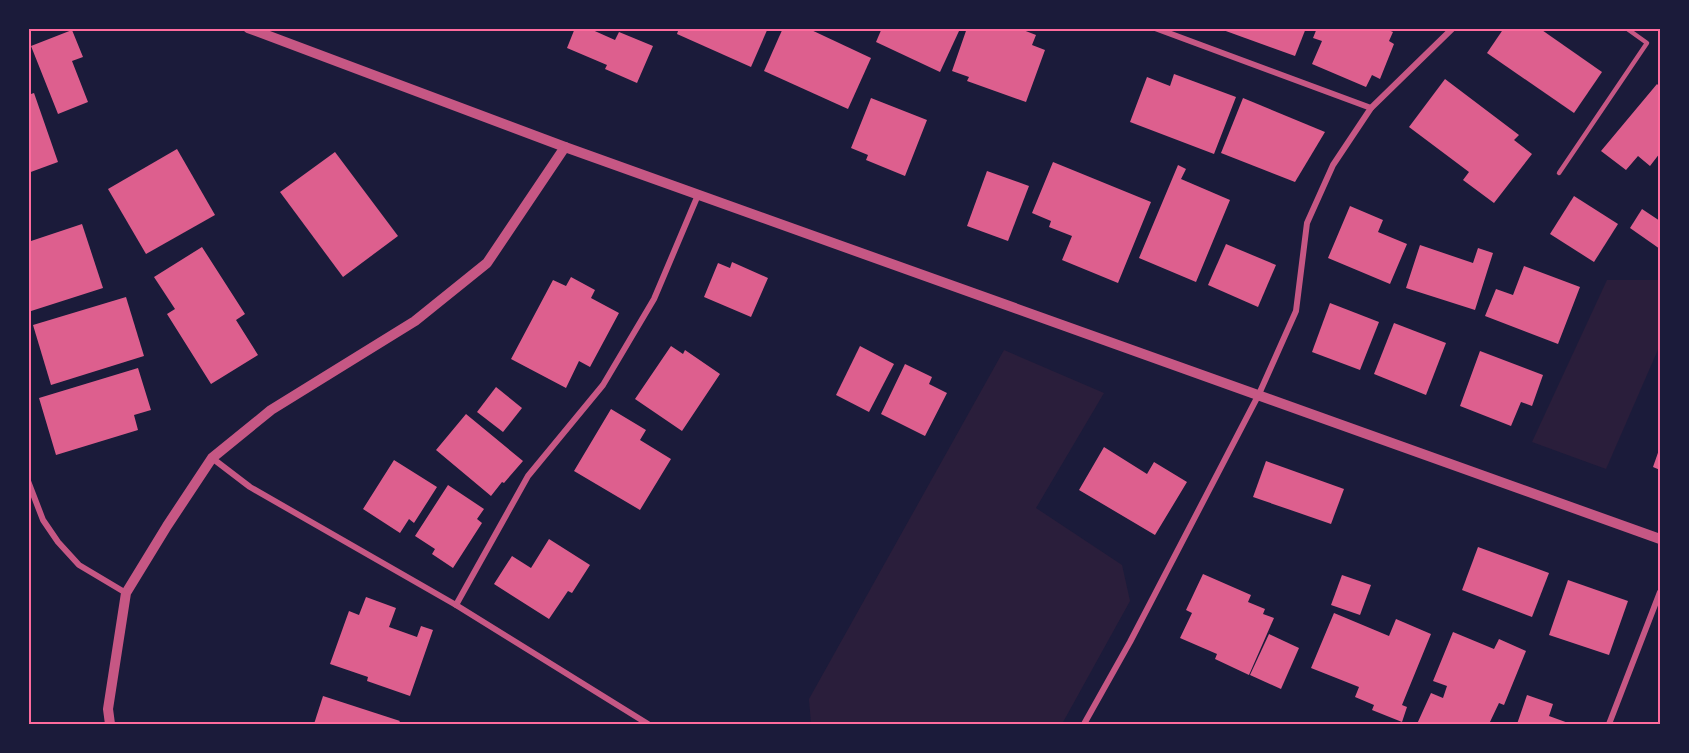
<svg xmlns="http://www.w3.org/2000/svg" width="1689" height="753" viewBox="0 0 1689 753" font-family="'Noto Sans',sans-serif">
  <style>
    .green { fill: #2a1e3b }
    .building { fill: #dd5f8e }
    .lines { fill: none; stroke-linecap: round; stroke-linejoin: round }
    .service { stroke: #c65784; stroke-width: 4.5 }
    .minor { stroke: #c65784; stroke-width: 6 }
    .tertiary { stroke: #c65784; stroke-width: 10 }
    .neatline { fill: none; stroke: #ff6b9d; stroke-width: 2 }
  </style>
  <rect width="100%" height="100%" fill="#1b1b3a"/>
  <g class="green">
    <polygon points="1607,280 1660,280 1660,345 1606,469 1532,442"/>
    <polygon points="1004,350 1104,393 1036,508 1122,565 1130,601 1062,724 811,724 809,699"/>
  </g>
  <g class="building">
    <polygon points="575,28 588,28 615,40 619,32 653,46 637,83 605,69 607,65 567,48"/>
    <polygon points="679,28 768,28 751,67 677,34"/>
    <polygon points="783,28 807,28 871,58 848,109 764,71"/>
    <polygon points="882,28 954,28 959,31 940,72 876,42"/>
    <polygon points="967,28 1018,28 1036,35 1032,45 1045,50 1026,102 967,81 969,77 952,71"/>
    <polygon points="1224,28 1306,28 1295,56 1223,30"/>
    <polygon points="1317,28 1384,28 1393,32 1389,41 1394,44 1380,79 1372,75 1366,87 1312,64 1322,41 1313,38"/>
    <polygon points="1504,28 1539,28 1602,72 1574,113 1487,53"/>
    <polygon points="72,30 83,57 72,61 88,102 58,114 31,46"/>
    <polygon points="1174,74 1236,97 1214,154 1130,122 1147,77 1170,86"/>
    <polygon points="1445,79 1519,135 1514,140 1532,154 1494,203 1463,180 1469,172 1409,127"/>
    <polygon points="1657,84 1660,87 1660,153 1650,166 1638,156 1626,170 1601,151"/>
    <polygon points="34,93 58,162 28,173 28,95"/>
    <polygon points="871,98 927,120 905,176 866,160 868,155 851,148"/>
    <polygon points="1243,98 1325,132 1295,182 1221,153"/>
    <polygon points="177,149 215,215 146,254 108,189"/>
    <polygon points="335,152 398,236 343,277 280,192"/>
    <polygon points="1053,162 1151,202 1118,283 1062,260 1072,236 1049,227 1051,221 1032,213"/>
    <polygon points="1178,165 1186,169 1181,179 1230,200 1196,282 1139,258"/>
    <polygon points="987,171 1029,186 1008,241 967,226"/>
    <polygon points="1574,196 1618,224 1594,262 1550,234"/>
    <polygon points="1350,206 1383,220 1378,232 1407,244 1390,284 1328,258"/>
    <polygon points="1642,209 1660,221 1660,249 1630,228"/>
    <polygon points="82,224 103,288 28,312 28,242"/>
    <polygon points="1226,244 1276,265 1258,307 1208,285"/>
    <polygon points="1420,245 1473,263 1478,248 1493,253 1475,310 1406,288"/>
    <polygon points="202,247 245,314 236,320 258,355 211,384 167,314 175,309 154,277"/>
    <polygon points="732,262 768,278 751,317 704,297 718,263 730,268"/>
    <polygon points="1524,266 1580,287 1558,344 1485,316 1496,289 1513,295"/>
    <polygon points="571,277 595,290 591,298 619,313 590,367 579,361 566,388 511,359 553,280 566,286"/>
    <polygon points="126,297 144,356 51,385 33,325"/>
    <polygon points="1330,303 1379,322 1360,370 1312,352"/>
    <polygon points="1394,323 1446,343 1426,395 1374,374"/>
    <polygon points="671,346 683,354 685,350 720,374 682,431 635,399"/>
    <polygon points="860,346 894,364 869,412 836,395"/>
    <polygon points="1480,351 1543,375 1532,406 1521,402 1511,426 1460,406"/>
    <polygon points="905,364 932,377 929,384 947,393 925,436 881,414"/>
    <polygon points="138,368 151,410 134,415 138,430 56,455 39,398"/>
    <polygon points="496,387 522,408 503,432 477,412"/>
    <polygon points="611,409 646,430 640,440 671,459 640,510 574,471"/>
    <polygon points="466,414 523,461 504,483 502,482 491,496 436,450"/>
    <polygon points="1104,447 1147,474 1154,462 1187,482 1155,535 1079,490"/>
    <polygon points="1660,447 1660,470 1653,467"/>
    <polygon points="394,460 437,487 414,523 409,519 400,533 363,509"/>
    <polygon points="1266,461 1344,489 1331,524 1253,497"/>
    <polygon points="448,485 484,509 477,519 482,523 453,568 432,554 435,549 415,536"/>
    <polygon points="549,539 590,565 572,593 568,591 549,619 494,584 512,556 531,568"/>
    <polygon points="1478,547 1549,573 1532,617 1462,590"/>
    <polygon points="1203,574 1251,595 1248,602 1265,609 1263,614 1274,618 1249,675 1215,659 1217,654 1180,638 1192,613 1186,610"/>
    <polygon points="1342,575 1371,585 1360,615 1331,605"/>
    <polygon points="1568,580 1628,601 1609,655 1549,635"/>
    <polygon points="366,597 396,608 389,627 417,637 421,626 433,630 410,696 367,681 368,677 330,664 349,611 359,615"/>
    <polygon points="1334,613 1389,636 1396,619 1431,634 1402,705 1407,707 1402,722 1372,710 1374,705 1355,697 1359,687 1311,668"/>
    <polygon points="1453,632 1494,649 1499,639 1526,651 1504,705 1499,703 1489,724 1417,724 1431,693 1443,698 1447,686 1433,681"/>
    <polygon points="1269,634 1299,648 1281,689 1250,675"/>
    <polygon points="1527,695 1553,704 1549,716 1571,724 1517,724"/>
    <polygon points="323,696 400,721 398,724 314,724"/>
  </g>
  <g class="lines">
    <polyline class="service" points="1559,173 1647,43 1626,28"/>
    <g class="minor">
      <polyline points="1155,28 1371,108"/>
      <polyline points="212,458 250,487 456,605 648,724"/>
      <polyline points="28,481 43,520 58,542 79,565 126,593"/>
      <polyline points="456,605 528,476 603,385 654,299 698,195"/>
      <polyline points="1084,724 1130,642 1259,394 1296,311 1307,223 1333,165 1371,108 1453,28"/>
      <polyline points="1609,724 1660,592"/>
    </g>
    <g class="tertiary">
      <polyline points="248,28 565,147 1660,539"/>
      <polyline points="110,724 108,709 126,593 167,526 212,458 271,410 415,321 487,263 565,147"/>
    </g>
  </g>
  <rect width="1689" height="753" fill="none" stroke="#1b1b3a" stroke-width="60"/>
  <rect x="30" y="30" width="1629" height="693" class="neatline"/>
</svg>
